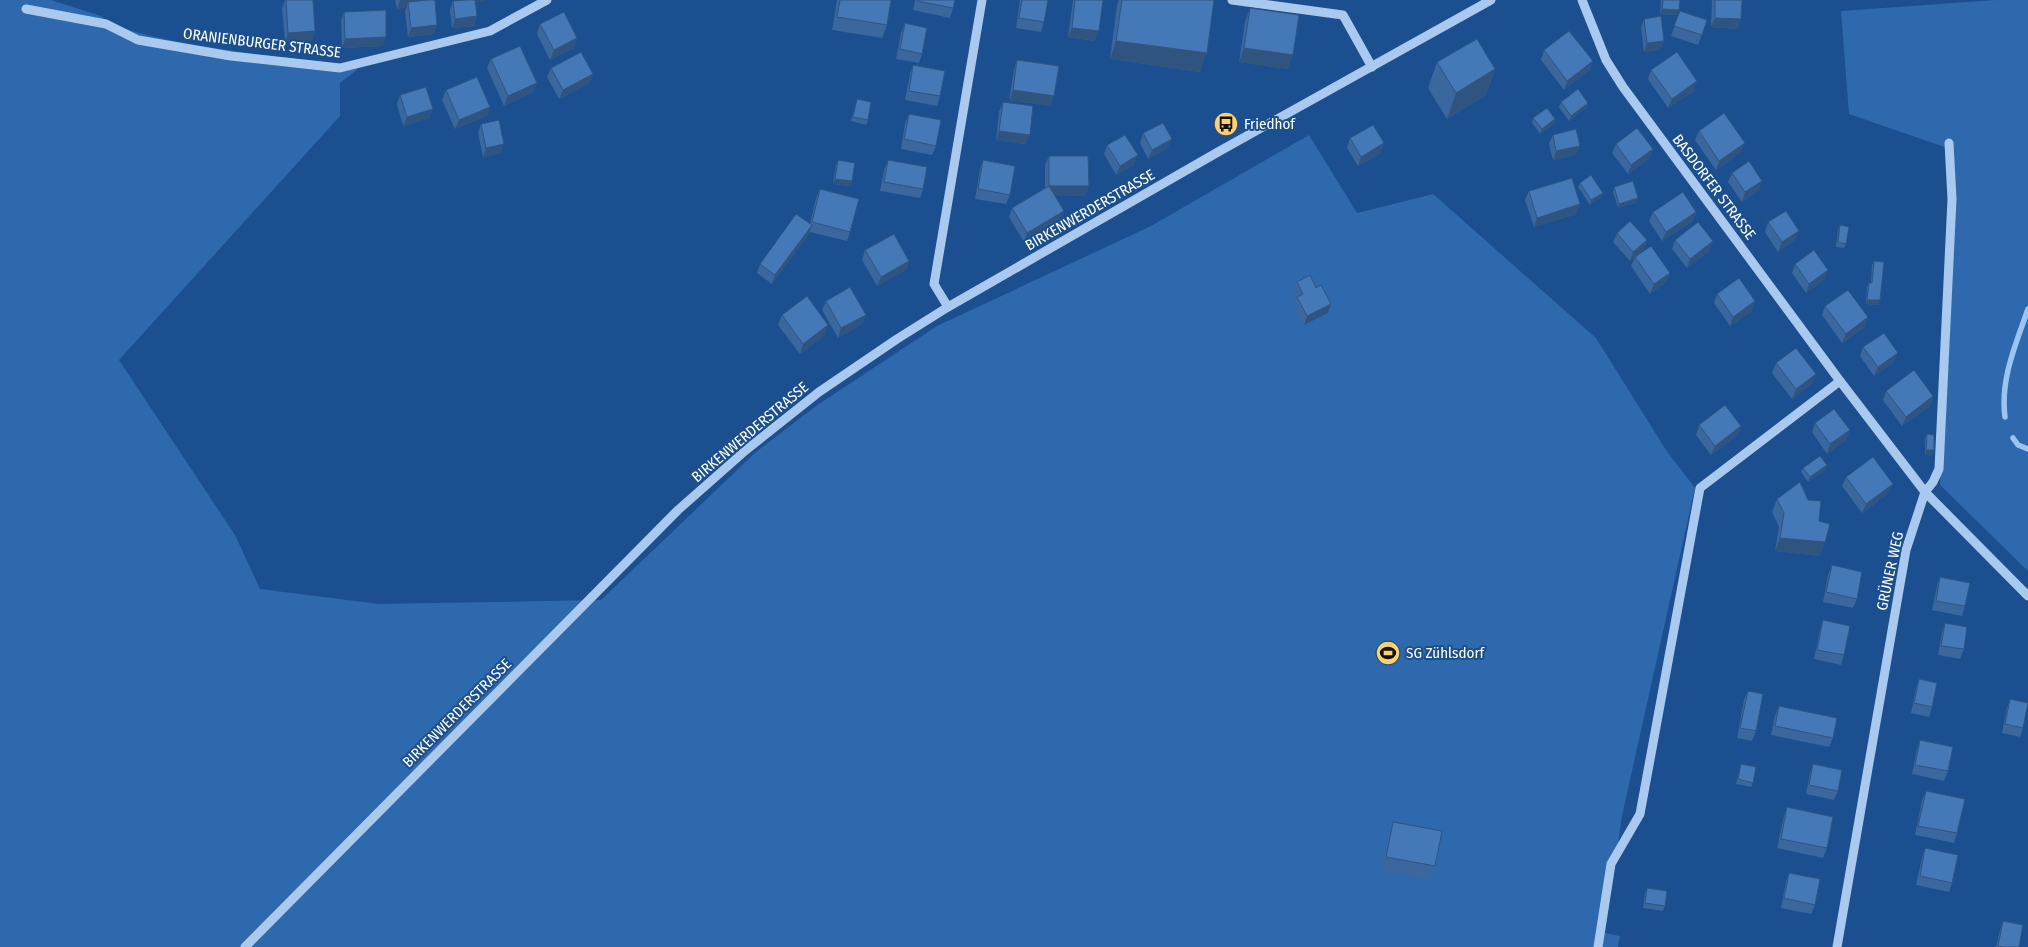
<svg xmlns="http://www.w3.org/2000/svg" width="2028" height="947" viewBox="0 0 2028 947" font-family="'Fira Sans Condensed',sans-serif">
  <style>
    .green { fill: #2e69ad }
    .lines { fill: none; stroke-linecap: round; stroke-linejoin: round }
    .stream { stroke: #9cc4f0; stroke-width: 5.5 }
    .minor { stroke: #a9c9ee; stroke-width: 9 }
    .wall { fill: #3a679d }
    .shaded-wall { fill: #305480 }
    .building { fill: #4478b7; stroke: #305480 }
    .labels { text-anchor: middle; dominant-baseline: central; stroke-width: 4; stroke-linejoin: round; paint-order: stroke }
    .street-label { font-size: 15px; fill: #fff; stroke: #1b4f8f }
    .poi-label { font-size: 15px; fill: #fff; stroke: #1b4f8f; text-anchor: start }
  </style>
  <rect width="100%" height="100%" fill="#1b4f8f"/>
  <g class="green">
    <path d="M 0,0 L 51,0 L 101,16 C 125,42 298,59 341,64 L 358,69 L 340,83 L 340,116 L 119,360 L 235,535 L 260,589 L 379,604 L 601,600 L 756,452 L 816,406 L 937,326 L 1151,226 L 1309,135 L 1357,213 L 1433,194 L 1596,338 L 1666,450 L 1695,488 L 1622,816 L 1605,933 L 1620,936 L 1618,947 L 0,947 Z"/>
    <polygon points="1996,0 2028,0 2028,571 1940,485 1953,150 1849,114 1841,11"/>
  </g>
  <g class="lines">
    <g class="stream">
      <path d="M 2005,417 C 2000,379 2016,344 2028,309"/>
      <polyline points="2013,438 2018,445 2028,449"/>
    </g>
    <g class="minor">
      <polyline points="1232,0 1343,15 1372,67"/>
      <polyline points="1582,0 1606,60 1623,87 1840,381 1925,492 2028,596"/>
      <polyline points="26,9 106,24 138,40 231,56 340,68 490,31 547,0"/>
      <polyline points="948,307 934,284 982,0"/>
      <polyline points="245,947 678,510 746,450 819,392 897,339 948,307 1218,152 1491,0"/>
      <polyline points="1598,947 1611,864 1640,814 1700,488 1840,381"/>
      <polyline points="1837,947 1906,550 1925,492 1933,482 1939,469 1952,199 1949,143"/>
    </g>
  </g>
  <g class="wall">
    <polygon points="285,0 313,0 315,31 312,41 285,42 282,8"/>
    <polygon points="395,0 418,0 418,1 434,34 408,37 405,11 407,7 397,9"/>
    <polygon points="837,0 891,0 887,25 882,38 832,30"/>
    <polygon points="915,0 955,0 953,8 950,18 913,10"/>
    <polygon points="1020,0 1048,0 1044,22 1041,32 1016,28"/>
    <polygon points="1073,0 1103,0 1095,41 1068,37"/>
    <polygon points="1119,0 1214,0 1200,72 1110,59 1117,5"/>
    <polygon points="1661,0 1680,0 1679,10 1677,15 1660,14"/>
    <polygon points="1712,0 1742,0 1738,29 1711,27"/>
    <polygon points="453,1 476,3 477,16 474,26 452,28 450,10"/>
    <polygon points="1250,8 1288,69 1239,62 1245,22"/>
    <polygon points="1680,11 1707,20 1698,45 1671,36"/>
    <polygon points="344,12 383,46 342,48 341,21"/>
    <polygon points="1644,19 1664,41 1660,50 1644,52 1641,28"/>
    <polygon points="905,23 922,54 919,63 896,59 901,33"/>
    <polygon points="540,24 574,48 550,60 537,34"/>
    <polygon points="1544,50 1590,70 1564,90 1541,60"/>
    <polygon points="491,59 537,83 533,92 504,106 487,68"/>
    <polygon points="1017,60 1051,106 1009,100 1014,70"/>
    <polygon points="1437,62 1495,69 1486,95 1447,119 1428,88"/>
    <polygon points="913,65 940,96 937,106 905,100 910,74"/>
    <polygon points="551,68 593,74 589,83 559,99 547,77"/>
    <polygon points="1651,70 1694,91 1668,108 1648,79"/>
    <polygon points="446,90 490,107 487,116 455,129 442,100"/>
    <polygon points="400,95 430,118 403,126 397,104"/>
    <polygon points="857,99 868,120 866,125 851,121"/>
    <polygon points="1003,102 1026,144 996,140 999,112"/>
    <polygon points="1561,102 1588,103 1587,107 1569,121 1559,107"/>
    <polygon points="909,114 936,146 932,155 901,149 905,123"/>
    <polygon points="1533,118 1555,119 1554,124 1540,134 1532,123"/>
    <polygon points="481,124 501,153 483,157 478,133"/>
    <polygon points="1699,131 1741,152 1716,170 1695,140"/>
    <polygon points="1143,133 1168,148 1148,159 1140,143"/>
    <polygon points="1553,135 1576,155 1553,160 1549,144"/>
    <polygon points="1350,138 1381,153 1358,166 1347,148"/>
    <polygon points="1616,144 1653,149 1649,159 1628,174 1612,153"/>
    <polygon points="1107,145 1134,165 1116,175 1104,154"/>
    <polygon points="1049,156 1089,186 1085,196 1054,195 1064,211 1060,221 1024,242 1009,217 1012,208 1045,188 1045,165"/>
    <polygon points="838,160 852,181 851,186 833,184 836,165"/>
    <polygon points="888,160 923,189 920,198 880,191 884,170"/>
    <polygon points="983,160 1010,195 1006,204 975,199 980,169"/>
    <polygon points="1732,173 1759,190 1742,202 1728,182"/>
    <polygon points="1580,183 1603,193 1601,197 1590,205 1578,187"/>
    <polygon points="1614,187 1638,198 1636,203 1618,208 1613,192"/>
    <polygon points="820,189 850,232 847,241 810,232 808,235 772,284 757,273 760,264 810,224 816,198"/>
    <polygon points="1529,191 1577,214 1534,227 1525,200"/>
    <polygon points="1653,212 1696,212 1692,222 1662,241 1649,221"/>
    <polygon points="1768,222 1795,240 1778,252 1765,232"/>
    <polygon points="1840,225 1846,244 1844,248 1836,247 1838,230"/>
    <polygon points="1617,233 1647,240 1644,249 1630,261 1613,242"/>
    <polygon points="1675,240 1713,241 1709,251 1687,268 1672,249"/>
    <polygon points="865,250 909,261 906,270 877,286 862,260"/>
    <polygon points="1635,257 1670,273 1666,282 1650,294 1631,266"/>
    <polygon points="1874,261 1879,305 1866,304 1867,287 1869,283 1871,283 1872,265"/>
    <polygon points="1795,264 1825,279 1806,293 1792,273"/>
    <polygon points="1297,282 1316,288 1328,313 1304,325 1294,307 1297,298 1293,291"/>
    <polygon points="1717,294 1755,301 1752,311 1730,326 1714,303"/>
    <polygon points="826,301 866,315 862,324 838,338 822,310"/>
    <polygon points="1825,306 1865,327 1842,343 1822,315"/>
    <polygon points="782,315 825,335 800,354 778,325"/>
    <polygon points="1863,347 1894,362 1874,376 1860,356"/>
    <polygon points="1776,363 1813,383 1792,399 1772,373"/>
    <polygon points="1886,391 1933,396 1930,406 1902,426 1883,400"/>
    <polygon points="1815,423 1850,430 1846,440 1827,454 1812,432"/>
    <polygon points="1699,425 1741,426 1738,435 1711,455 1696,435"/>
    <polygon points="1927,434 1934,450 1932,455 1925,455 1925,439"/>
    <polygon points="1803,468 1825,470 1808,482 1801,472"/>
    <polygon points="1846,477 1889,493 1862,513 1842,486"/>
    <polygon points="1777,499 1808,500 1819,521 1820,556 1775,551 1779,527 1772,512"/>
    <polygon points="1832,565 1857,599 1853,608 1823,602 1828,575"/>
    <polygon points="1940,577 1965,606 1962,616 1932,610 1937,586"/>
    <polygon points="1823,620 1844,655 1841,665 1814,659 1820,630"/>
    <polygon points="1945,623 1964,649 1960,659 1938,655 1942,632"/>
    <polygon points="1919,679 1932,707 1929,717 1911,713 1916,688"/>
    <polygon points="1748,691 1756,731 1752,741 1737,738 1744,700"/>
    <polygon points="2010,699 2023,728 2020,737 2002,733 2007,708"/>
    <polygon points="1779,706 1833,738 1829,747 1771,735 1775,716"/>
    <polygon points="1920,740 1948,771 1944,781 1912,774 1917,749"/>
    <polygon points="1741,764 1753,783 1751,787 1736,784"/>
    <polygon points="1813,764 1838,791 1834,800 1806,794 1810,773"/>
    <polygon points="1926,791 1957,833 1954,843 1915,835 1922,800"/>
    <polygon points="1787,807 1827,848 1823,858 1777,848 1784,816"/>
    <polygon points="1393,822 1435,866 1430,880 1381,871 1388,836"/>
    <polygon points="1925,848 1952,883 1949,892 1916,885 1922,858"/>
    <polygon points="1789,873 1815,905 1811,914 1781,908 1786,882"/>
    <polygon points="1647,888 1665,906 1663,911 1643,908 1645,893"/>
    <polygon points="2003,921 2019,947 1996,947 2000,930"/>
  </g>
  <g class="shaded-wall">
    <polygon points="400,0 418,0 416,5 408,2 407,7 397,9"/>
    <polygon points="474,0 488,0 473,3"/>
    <polygon points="1662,9 1679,10 1677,15 1660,14"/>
    <polygon points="477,16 474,26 452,28 455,19"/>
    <polygon points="1715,18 1741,19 1738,29 1711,27"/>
    <polygon points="437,25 434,34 408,37 411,28"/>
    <polygon points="1072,28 1099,31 1095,41 1068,37"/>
    <polygon points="315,31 312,41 285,42 288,33"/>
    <polygon points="386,37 383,46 342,48 345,39"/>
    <polygon points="577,38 574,48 550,60 554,50"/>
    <polygon points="1116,41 1207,53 1200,72 1110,59"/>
    <polygon points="1664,41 1660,50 1644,52 1647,43"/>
    <polygon points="1244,48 1293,55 1288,69 1239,62"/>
    <polygon points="1593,61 1590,70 1564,90 1567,81"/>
    <polygon points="1495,69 1486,95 1447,119 1456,93"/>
    <polygon points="593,74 589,83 559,99 563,90"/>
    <polygon points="1697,81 1694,91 1668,108 1672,99"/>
    <polygon points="537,83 533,92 504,106 508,96"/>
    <polygon points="1013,90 1054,96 1051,106 1009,100"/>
    <polygon points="1588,103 1587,107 1569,121 1571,116"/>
    <polygon points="490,107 487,116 455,129 459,120"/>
    <polygon points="433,109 430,118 403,126 407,117"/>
    <polygon points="1555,119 1554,124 1540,134 1542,129"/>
    <polygon points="999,131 1030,135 1026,144 996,140"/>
    <polygon points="1172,139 1168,148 1148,159 1152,150"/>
    <polygon points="1384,143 1381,153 1358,166 1361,157"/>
    <polygon points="1745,143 1741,152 1716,170 1719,161"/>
    <polygon points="504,144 501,153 483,157 486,148"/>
    <polygon points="1580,146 1576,155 1553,160 1556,151"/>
    <polygon points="1653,149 1649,159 1628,174 1631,165"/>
    <polygon points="1138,155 1134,165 1116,175 1120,166"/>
    <polygon points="835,179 852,181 851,186 833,184"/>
    <polygon points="1762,181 1759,190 1742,202 1745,192"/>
    <polygon points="1049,186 1089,186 1085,196 1046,195"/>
    <polygon points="1603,193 1601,197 1590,205 1591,200"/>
    <polygon points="1638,198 1636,203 1618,208 1619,204"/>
    <polygon points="1580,204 1577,214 1534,227 1537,218"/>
    <polygon points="1064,211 1060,221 1024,242 1027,233"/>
    <polygon points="1696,212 1692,222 1662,241 1666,232"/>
    <polygon points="812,225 808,235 772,284 775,275"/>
    <polygon points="1799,231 1795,240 1778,252 1782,242"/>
    <polygon points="1647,240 1644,249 1630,261 1633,252"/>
    <polygon points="1713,241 1709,251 1687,268 1690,259"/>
    <polygon points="909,261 906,270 877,286 881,277"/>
    <polygon points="1828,270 1825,279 1806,293 1809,284"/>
    <polygon points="1670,273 1666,282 1650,294 1654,284"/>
    <polygon points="1867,300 1880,300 1879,305 1866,304"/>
    <polygon points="1755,301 1752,311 1730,326 1733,317"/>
    <polygon points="1331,304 1328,313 1304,325 1307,316"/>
    <polygon points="866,315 862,324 838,338 841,328"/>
    <polygon points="1868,317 1865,327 1842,343 1846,334"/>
    <polygon points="828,325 825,335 800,354 803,344"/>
    <polygon points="1898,353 1894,362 1874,376 1878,367"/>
    <polygon points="1816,374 1813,383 1792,399 1796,389"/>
    <polygon points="1933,396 1930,406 1902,426 1906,417"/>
    <polygon points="1741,426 1738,435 1711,455 1715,446"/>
    <polygon points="1850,430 1846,440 1827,454 1830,444"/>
    <polygon points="1926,450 1934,450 1932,455 1925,455"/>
    <polygon points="1827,465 1825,470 1808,482 1810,477"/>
    <polygon points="1893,484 1889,493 1862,513 1866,504"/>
    <polygon points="1780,538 1825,542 1820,556 1775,551"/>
  </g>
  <g class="building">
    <polygon points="286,0 313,0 315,31 288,33"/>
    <polygon points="428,0 435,0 437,25 411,28 408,2"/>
    <polygon points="467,0 475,0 477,16 455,19 453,1"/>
    <polygon points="840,0 891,0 887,25 837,17"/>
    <polygon points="917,0 955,0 953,8 917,1"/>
    <polygon points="1022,0 1048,0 1044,22 1019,18"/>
    <polygon points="1075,0 1103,0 1099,31 1072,28"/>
    <polygon points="1122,0 1214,0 1207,53 1116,41"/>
    <polygon points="1663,0 1680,0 1679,10 1662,9"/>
    <polygon points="1715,0 1742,0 1741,19 1715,18"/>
    <polygon points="1250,8 1299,15 1293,55 1244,48"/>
    <polygon points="386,10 386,37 345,39 344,12"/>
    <polygon points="1680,11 1707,20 1702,35 1674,26"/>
    <polygon points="564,12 577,38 554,50 540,24"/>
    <polygon points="1661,16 1664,41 1647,43 1644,19"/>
    <polygon points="905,23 927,28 922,54 900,49"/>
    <polygon points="1569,31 1593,61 1567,81 1544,50"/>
    <polygon points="1477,39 1495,69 1456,93 1437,62"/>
    <polygon points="520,46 537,83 508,96 491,59"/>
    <polygon points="581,52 593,74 563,90 551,68"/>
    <polygon points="1677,52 1697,81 1672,99 1651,70"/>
    <polygon points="1017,60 1059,66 1054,96 1013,90"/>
    <polygon points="913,65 945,71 940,96 909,91"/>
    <polygon points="477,77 490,107 459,120 446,90"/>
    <polygon points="426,87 433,109 407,117 400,95"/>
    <polygon points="1578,89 1588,103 1571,116 1561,102"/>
    <polygon points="857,99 871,102 868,120 853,117"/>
    <polygon points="1003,102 1033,106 1030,135 999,131"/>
    <polygon points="1547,108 1555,119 1542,129 1533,118"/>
    <polygon points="1724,113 1745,143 1719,161 1699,131"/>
    <polygon points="909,114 941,120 936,146 904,139"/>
    <polygon points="499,120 504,144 486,148 481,124"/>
    <polygon points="1163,123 1172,139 1152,150 1143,133"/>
    <polygon points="1373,125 1384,143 1361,157 1350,138"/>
    <polygon points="1637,128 1653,149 1631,165 1616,144"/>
    <polygon points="1576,129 1580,146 1556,151 1553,135"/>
    <polygon points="1125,135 1138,155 1120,166 1107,145"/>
    <polygon points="1049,156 1088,156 1089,186 1049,186"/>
    <polygon points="838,160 855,163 852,181 835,179"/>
    <polygon points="888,160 927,167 923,189 884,182"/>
    <polygon points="983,160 1015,166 1010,195 978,189"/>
    <polygon points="1749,161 1762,181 1745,192 1732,173"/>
    <polygon points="1591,175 1603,193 1591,200 1580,183"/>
    <polygon points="1572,178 1580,204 1537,218 1529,191"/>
    <polygon points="1633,181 1638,198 1619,204 1614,187"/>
    <polygon points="1049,186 1064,211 1027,233 1012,208"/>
    <polygon points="820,189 859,199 850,232 812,222"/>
    <polygon points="1683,192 1696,212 1666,232 1653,212"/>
    <polygon points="1786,211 1799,231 1782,242 1768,222"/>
    <polygon points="796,214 812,225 775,275 760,264"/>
    <polygon points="1630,221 1647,240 1633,252 1617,233"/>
    <polygon points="1698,222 1713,241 1690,259 1675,240"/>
    <polygon points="1840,225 1849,227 1846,244 1838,242"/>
    <polygon points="894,234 909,261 881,277 865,250"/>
    <polygon points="1651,246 1670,273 1654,284 1635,257"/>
    <polygon points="1814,250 1828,270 1809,284 1795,264"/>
    <polygon points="1874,261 1884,262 1880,300 1867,300 1869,283 1872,283"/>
    <polygon points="1310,275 1316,288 1321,285 1331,304 1307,316 1297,297 1303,294 1297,282"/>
    <polygon points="1739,278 1755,301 1733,317 1717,294"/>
    <polygon points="850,287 866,315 841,328 826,301"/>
    <polygon points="1848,290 1868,317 1846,334 1825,306"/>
    <polygon points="807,296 828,325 803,344 782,315"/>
    <polygon points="1884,333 1898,353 1878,367 1863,347"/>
    <polygon points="1796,348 1816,374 1796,389 1776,363"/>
    <polygon points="1914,370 1933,396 1906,417 1886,391"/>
    <polygon points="1725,405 1741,426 1715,446 1699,425"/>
    <polygon points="1834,409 1850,430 1830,444 1815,423"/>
    <polygon points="1927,434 1934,435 1934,450 1926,450"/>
    <polygon points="1820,456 1827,465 1810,477 1803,468"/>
    <polygon points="1873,457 1893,484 1866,504 1846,477"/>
    <polygon points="1800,482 1808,500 1821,501 1819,521 1830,524 1825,542 1780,538 1784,513 1777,499"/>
    <polygon points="1832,565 1862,572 1857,599 1826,592"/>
    <polygon points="1940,577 1970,583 1965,606 1936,601"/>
    <polygon points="1823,620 1850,626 1844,655 1817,650"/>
    <polygon points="1945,623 1967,627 1964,649 1941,646"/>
    <polygon points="1919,679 1937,683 1932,707 1914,703"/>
    <polygon points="1748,691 1763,694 1756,731 1740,728"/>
    <polygon points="2010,699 2028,703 2023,728 2005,724"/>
    <polygon points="1779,706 1837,718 1833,738 1775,726"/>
    <polygon points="1920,740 1953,747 1948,771 1915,765"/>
    <polygon points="1741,764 1756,767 1753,783 1738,779"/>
    <polygon points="1813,764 1842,770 1838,791 1809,785"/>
    <polygon points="1926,791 1965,799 1957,833 1918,826"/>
    <polygon points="1787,807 1833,817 1827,848 1781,839"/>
    <polygon points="1393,822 1442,831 1435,866 1386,857"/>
    <polygon points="1925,848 1958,855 1952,883 1920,876"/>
    <polygon points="1789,873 1820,879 1815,905 1784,898"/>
    <polygon points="1647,888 1667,891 1665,906 1645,903"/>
    <polygon points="2003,921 2023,925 2019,947 2003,947 1998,946"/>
  </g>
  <defs>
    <g id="bus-disc" transform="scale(1.25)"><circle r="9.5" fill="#ffd166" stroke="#1b4f8f"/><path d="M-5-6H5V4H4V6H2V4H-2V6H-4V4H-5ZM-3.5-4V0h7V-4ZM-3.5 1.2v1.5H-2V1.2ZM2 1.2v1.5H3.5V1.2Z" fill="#111"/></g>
    <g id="stadium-disc" transform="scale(1.25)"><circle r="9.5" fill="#ffd166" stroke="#1b4f8f"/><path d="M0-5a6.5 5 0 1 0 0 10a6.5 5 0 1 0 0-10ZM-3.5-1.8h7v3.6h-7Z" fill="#111"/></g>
  </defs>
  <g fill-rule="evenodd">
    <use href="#bus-disc" x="1226" y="124"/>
    <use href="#stadium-disc" x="1388" y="653"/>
  </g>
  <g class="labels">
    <g class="street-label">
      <text transform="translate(262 43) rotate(7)">ORANIENBURGER STRASSE</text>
      <text transform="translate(1714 187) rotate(53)">BASDORFER STRASSE</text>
      <text transform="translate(1090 210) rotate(-30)">BIRKENWERDERSTRASSE</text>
      <text transform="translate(750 432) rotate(-40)">BIRKENWERDERSTRASSE</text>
      <text transform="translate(1890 571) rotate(-78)">GRÜNER WEG</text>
      <text transform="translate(457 713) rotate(-45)">BIRKENWERDERSTRASSE</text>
    </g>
    <g class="poi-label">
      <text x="1244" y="124">Friedhof</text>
      <text x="1406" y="653">SG Zühlsdorf</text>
    </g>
  </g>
</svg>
